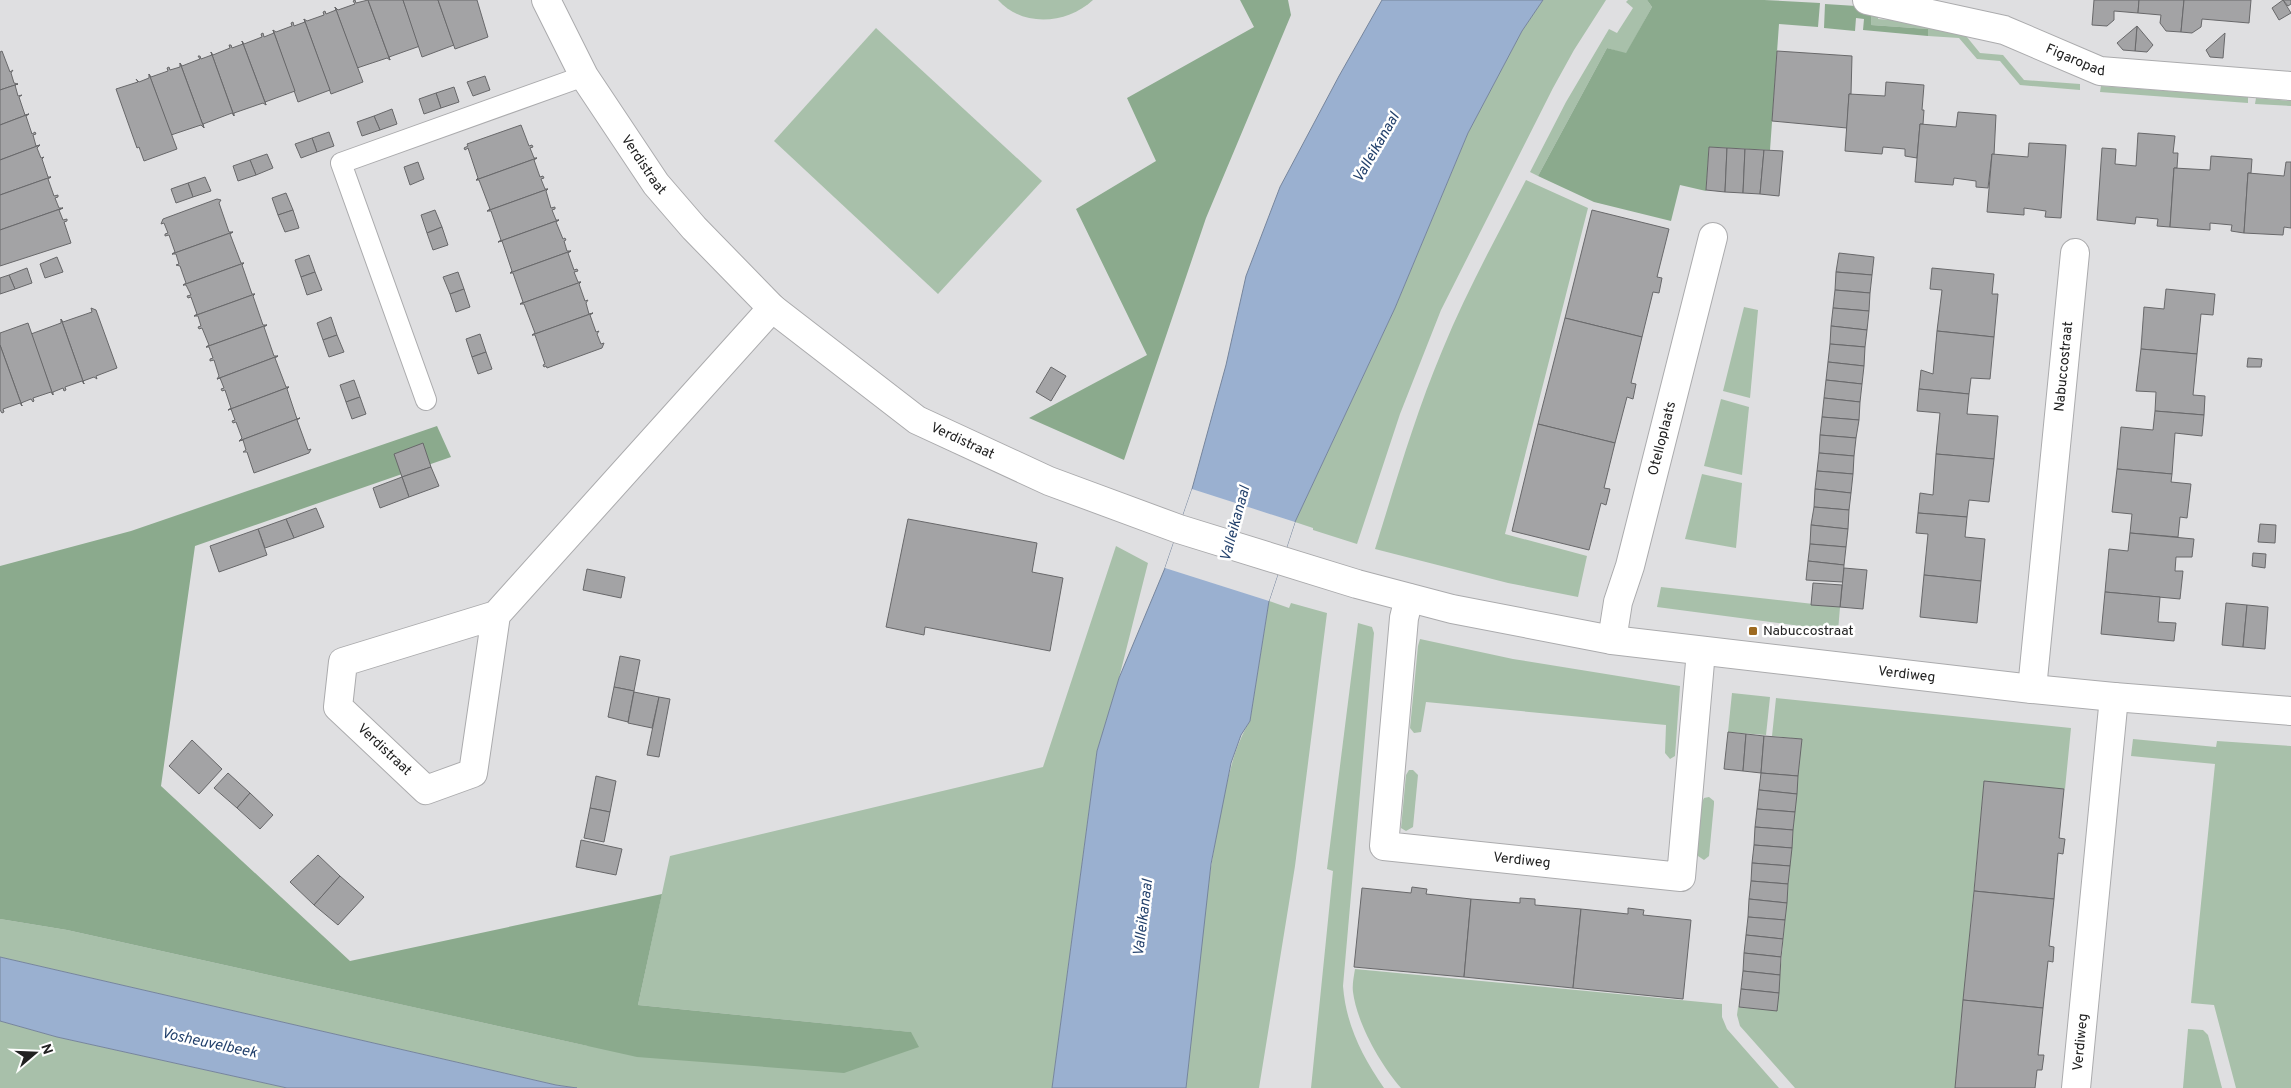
<svg xmlns="http://www.w3.org/2000/svg" width="2291" height="1088" viewBox="0 0 2291 1088" font-family="Overpass,sans-serif">
  <style>
    .green { fill: #a8c0aa }
    .forest { fill: #8baa8d }
    .water { fill: #9ab0d0; stroke: #76859c }
    .pier { fill: #dfdfe1 }
    .building { fill: #a3a3a5; stroke: #68686a }
    .lines { fill: none; stroke-linecap: round; stroke-linejoin: round }
    .lane-casing { stroke: #ababad; stroke-width: 22 }
    .street-casing { stroke: #ababad; stroke-width: 30 }
    .lane { stroke: #fff; stroke-width: 20 }
    .street { stroke: #fff; stroke-width: 28 }
    .poi-dot { fill: #9d6a20; stroke: #fff; stroke-width: 2 }
    .labels { text-anchor: middle; dominant-baseline: central; stroke-width: 5; stroke-linejoin: round; paint-order: stroke }
    .street-label { font-size: 14px; fill: #212121; stroke: #fff }
    .poi-label { font-size: 14px; fill: #212121; stroke: #fff; text-anchor: start }
    .water-label { font-size: 15px; font-style: italic; fill: #24426d; stroke: #fff }
  </style>
  <rect width="100%" height="100%" fill="#dfdfe1"/>
  <g class="green">
    <path d="M 998,0 L 1093,0 C 1067,24 1023,28 998,0 Z"/>
    <polygon points="1543,0 1606,0 1574,50 1553,88 1441,310 1400,414 1357,544 1313,530 1313,528 1295,522 1395,308 1468,133 1522,31"/>
    <polygon points="1628,0 1647,0 1652,7 1626,54 1607,48 1538,176 1530,172 1566,102 1609,29 1617,33 1633,8 1626,2"/>
    <polygon points="1872,7 1879,7 1878,19 1929,23 1929,29 1962,31 1980,53 2003,55 2024,80 2080,84 2080,90 2020,85 2000,61 1977,59 1959,38 1928,36 1928,29 1871,25"/>
    <polygon points="876,28 1042,181 938,294 774,141"/>
    <polygon points="2101,86 2248,97 2248,103 2100,92"/>
    <polygon points="2256,98 2291,101 2291,106 2255,104"/>
    <path d="M 1526,180 L 1588,208 L 1505,534 L 1587,556 L 1578,597 L 1508,583 L 1375,549 C 1396,482 1415,415 1442,351 C 1466,292 1497,236 1526,180 Z"/>
    <polygon points="1744,307 1758,310 1750,398 1723,391"/>
    <polygon points="1721,399 1749,407 1742,475 1704,466"/>
    <polygon points="1702,474 1742,483 1736,548 1685,539"/>
    <polygon points="1116,546 1148,563 1119,678 1097,751 1052,1088 577,1088 556,1085 0,957 0,919 67,930 588,1046 910,1032 638,1005 670,856 1043,767"/>
    <polygon points="1661,587 1840,607 1838,631 1657,607"/>
    <path d="M 1269,601 L 1289,608 L 1291,603 L 1327,613 L 1295,866 L 1259,1088 L 1186,1088 C 1195,998 1202,906 1220,817 C 1227,784 1232,750 1250,721 Z"/>
    <path d="M 1358,623 L 1372,627 L 1374,633 L 1343,986 C 1346,1025 1362,1056 1384,1088 L 1311,1088 L 1333,871 L 1327,869 Z"/>
    <polygon points="1420,639 1513,659 1680,686 1675,756 1670,759 1665,753 1666,725 1426,702 1421,732 1414,733 1410,728 1418,646"/>
    <polygon points="1732,693 1770,697 1766,735 1728,732"/>
    <polygon points="1776,698 2071,728 2065,789 1984,782 1955,1088 1795,1088 1740,1026 1737,1015 1738,1007 1777,1010 1801,739 1772,736"/>
    <polygon points="2133,739 2216,747 2217,741 2291,746 2291,1088 2236,1088 2214,1005 2191,1003 2215,764 2131,756"/>
    <polygon points="1409,770 1413,770 1418,775 1413,827 1406,831 1401,828 1406,775"/>
    <polygon points="1709,797 1714,801 1714,804 1709,856 1704,860 1698,856 1697,853 1702,802 1704,798"/>
    <path d="M 1355,969 L 1722,1004 L 1722,1017 L 1727,1029 L 1779,1088 L 1401,1088 C 1380,1064 1357,1023 1353,992 C 1352,984 1354,976 1355,969 Z"/>
    <polygon points="0,1021 57,1037 287,1088 0,1088"/>
    <polygon points="2188,1029 2203,1030 2208,1035 2222,1088 2183,1088"/>
  </g>
  <g class="forest">
    <polygon points="1240,0 1288,0 1291,15 1206,218 1124,460 1029,418 1147,355 1076,209 1156,161 1127,98 1254,27"/>
    <polygon points="1647,0 1764,0 1820,3 1818,27 1779,24 1770,150 1709,147 1706,191 1680,185 1671,221 1594,202 1538,176 1607,48 1626,53 1652,7"/>
    <polygon points="1825,4 1872,7 1871,25 1928,29 1928,36 1863,30 1864,19 1856,18 1855,31 1824,28"/>
    <polygon points="437,426 451,457 195,546 161,786 350,961 662,894 638,1005 911,1032 919,1047 844,1073 637,1057 67,930 0,919 0,566 131,531"/>
  </g>
  <g class="water">
    <polygon points="1382,0 1543,0 1522,31 1468,133 1395,308 1295,522 1269,601 1250,721 1241,735 1231,763 1211,864 1186,1088 1052,1088 1097,751 1119,678 1165,568 1192,489 1226,365 1246,276 1280,187 1339,76"/>
    <polygon points="0,957 556,1085 577,1088 287,1088 57,1037 0,1021"/>
  </g>
  <polygon class="pier" points="1192,489 1295,522 1269,601 1165,568"/>
  <g class="building">
    <polygon points="355,0 356,3 368,0 390,60 387,58 357,68 335,7 338,10 355,4 353,1"/>
    <polygon points="368,0 403,0 420,46 389,57 390,60"/>
    <polygon points="403,0 438,0 454,45 422,57"/>
    <polygon points="438,0 477,0 488,37 455,49"/>
    <polygon points="2094,0 2139,0 2138,13 2114,11 2114,20 2107,26 2092,25"/>
    <polygon points="2139,0 2184,0 2181,32 2166,31 2160,23 2161,15 2138,13"/>
    <polygon points="2184,0 2251,0 2249,23 2202,19 2201,27 2192,33 2181,32"/>
    <polygon points="2283,0 2291,0 2291,4 2288,6"/>
    <polygon points="2283,0 2291,13 2279,20 2272,8"/>
    <polygon points="335,7 363,82 331,94 304,19 307,21 324,15 323,12 325,11 326,14 336,10"/>
    <polygon points="304,19 330,90 298,102 273,30 276,32 292,26 291,23 293,22 294,26 305,22"/>
    <polygon points="2137,26 2153,45 2147,52 2135,51"/>
    <polygon points="2137,26 2135,51 2123,50 2117,43"/>
    <polygon points="273,30 295,91 265,102 266,105 242,41 244,44 262,37 261,34 263,33 264,37 274,33"/>
    <polygon points="2225,33 2223,58 2210,57 2206,50"/>
    <polygon points="242,41 266,105 263,103 234,113 234,116 211,52 213,55 230,48 229,45 231,45 232,48 243,44"/>
    <polygon points="2,51 10,72 13,70 11,73 14,83 18,84 0,90 0,52"/>
    <polygon points="1777,51 1852,56 1851,94 1849,94 1847,128 1772,121"/>
    <polygon points="211,52 234,116 232,113 203,124 204,128 180,63 182,66 200,59 198,56 200,56 201,59 212,55"/>
    <polygon points="180,63 204,128 201,125 171,135 149,74 151,77 168,71 167,68 169,67 170,70 180,67"/>
    <polygon points="149,74 177,149 144,161 139,147 137,148 116,89 138,82 136,79 139,82 149,78"/>
    <polygon points="485,76 490,90 473,96 467,82"/>
    <polygon points="1886,82 1924,85 1922,110 1924,110 1923,124 1920,124 1917,158 1905,156 1905,149 1883,147 1882,154 1845,151 1849,94 1885,96"/>
    <polygon points="18,84 15,85 18,96 22,95 19,97 25,115 29,114 0,125 0,90"/>
    <polygon points="454,87 459,102 441,108 436,93"/>
    <polygon points="436,93 441,108 424,114 419,99"/>
    <polygon points="392,109 397,124 380,130 374,116"/>
    <polygon points="1958,112 1996,115 1994,155 1992,154 1988,188 1976,187 1976,181 1954,178 1953,185 1915,182 1920,124 1956,127"/>
    <polygon points="29,114 26,116 32,134 35,132 36,134 33,135 36,146 40,145 0,160 0,125"/>
    <polygon points="374,116 380,130 362,136 357,122"/>
    <polygon points="521,125 529,146 532,145 533,147 530,148 534,158 537,158 476,180 478,178 468,148 465,150 464,148 468,146 467,144"/>
    <polygon points="329,132 334,146 317,152 312,138"/>
    <polygon points="2138,133 2175,136 2173,153 2178,153 2177,168 2174,168 2170,227 2157,226 2158,219 2136,217 2135,224 2097,220 2102,148 2116,149 2115,164 2136,166"/>
    <polygon points="312,138 317,152 301,158 295,144"/>
    <polygon points="2029,143 2066,145 2061,218 2045,217 2046,211 2024,208 2024,215 1987,212 1992,154 2028,157"/>
    <polygon points="40,145 37,148 41,158 44,157 42,159 48,177 51,177 0,195 0,160"/>
    <polygon points="1709,147 1727,148 1725,192 1706,190"/>
    <polygon points="1727,148 1745,149 1743,193 1725,192"/>
    <polygon points="1745,149 1764,150 1760,194 1743,193"/>
    <polygon points="1764,150 1783,151 1779,196 1760,194"/>
    <polygon points="267,154 273,168 256,175 250,160"/>
    <polygon points="2211,156 2252,159 2251,173 2248,173 2244,233 2231,231 2232,225 2210,223 2210,230 2170,227 2174,168 2210,170"/>
    <polygon points="537,158 534,160 540,177 543,176 544,178 541,179 545,189 548,189 487,211 490,209 479,180 476,180"/>
    <polygon points="250,160 256,175 238,181 233,166"/>
    <polygon points="418,162 424,179 410,185 404,167"/>
    <polygon points="2286,162 2291,162 2291,228 2284,227 2283,235 2244,233 2248,173 2284,176"/>
    <polygon points="51,177 48,179 54,196 58,195 58,197 55,198 59,208 63,208 0,230 0,195"/>
    <polygon points="205,177 211,191 193,197 188,183"/>
    <polygon points="188,183 193,197 176,203 171,189"/>
    <polygon points="548,189 546,191 551,208 555,207 555,209 552,210 556,220 559,220 498,242 501,240 491,211 487,211"/>
    <polygon points="286,193 293,210 278,215 272,198"/>
    <polygon points="217,199 221,200 219,203 229,232 233,232 172,254 175,252 169,235 165,236 165,234 168,233 164,223 161,224 163,219"/>
    <polygon points="63,208 59,210 63,220 67,219 67,221 64,222 71,243 0,266 0,230"/>
    <polygon points="293,210 299,228 285,232 278,215"/>
    <polygon points="435,210 442,227 427,233 421,215"/>
    <polygon points="1592,210 1669,229 1657,277 1662,278 1659,293 1653,292 1642,337 1565,318"/>
    <polygon points="559,220 556,222 563,239 565,238 566,240 564,241 567,251 571,251 510,273 512,271 502,241 498,242"/>
    <polygon points="442,227 448,245 433,250 427,233"/>
    <polygon points="233,232 230,234 241,263 244,263 183,285 186,283 180,266 176,265 179,264 176,254 172,254"/>
    <polygon points="571,251 568,253 574,270 577,269 578,271 574,272 578,282 581,282 520,304 523,302 513,273 510,273"/>
    <polygon points="1839,253 1874,257 1872,275 1836,272"/>
    <polygon points="309,255 315,272 301,277 295,260"/>
    <polygon points="57,257 63,272 45,278 40,264"/>
    <polygon points="244,263 242,265 252,294 255,294 194,316 197,314 191,297 188,298 187,296 191,295 186,285 183,285"/>
    <polygon points="27,268 32,283 15,289 9,275"/>
    <polygon points="1932,268 1994,274 1992,294 1998,294 1994,337 1937,331 1942,290 1930,289"/>
    <polygon points="315,272 322,290 307,295 301,277"/>
    <polygon points="458,272 464,289 450,294 443,277"/>
    <polygon points="1836,272 1872,275 1870,293 1835,290"/>
    <polygon points="9,275 15,289 0,294 0,278"/>
    <polygon points="581,282 579,284 585,301 588,300 586,303 589,314 593,313 532,335 535,333 524,304 520,304"/>
    <polygon points="464,289 470,307 456,312 450,294"/>
    <polygon points="2166,289 2215,294 2213,315 2201,314 2197,354 2141,349 2144,307 2164,309"/>
    <polygon points="1835,290 1870,293 1869,311 1833,308"/>
    <polygon points="255,294 253,296 263,325 267,325 206,347 209,345 202,328 199,329 198,327 201,326 198,316 194,316"/>
    <polygon points="91,308 96,310 117,368 96,376 97,379 94,377 83,381 84,384 61,319 63,322 92,312"/>
    <polygon points="1833,308 1869,311 1867,330 1831,326"/>
    <polygon points="593,313 590,315 596,332 599,331 597,334 601,344 604,343 602,348 547,368 546,366 544,367 543,365 545,364 535,335 532,335"/>
    <polygon points="331,317 337,335 323,340 317,323"/>
    <polygon points="1565,318 1642,337 1631,383 1636,384 1633,399 1627,397 1615,443 1538,424"/>
    <polygon points="61,319 84,384 82,381 65,387 66,390 64,391 63,388 53,392 53,395 31,334 61,323"/>
    <polygon points="28,323 53,395 51,392 33,398 34,401 33,402 31,399 21,403 22,406 0,345 0,333"/>
    <polygon points="267,325 264,327 274,356 278,356 217,379 219,376 214,360 210,361 210,359 213,358 209,347 206,347"/>
    <polygon points="1831,326 1867,330 1865,347 1830,344"/>
    <polygon points="1937,331 1994,337 1990,379 1971,378 1969,394 1919,389 1921,370 1933,374"/>
    <polygon points="480,334 486,352 472,357 466,339"/>
    <polygon points="337,335 344,352 329,357 323,340"/>
    <polygon points="1830,344 1865,347 1864,366 1828,362"/>
    <polygon points="0,345 22,406 20,403 3,409 4,412 2,413 0,410"/>
    <polygon points="2141,349 2197,354 2193,395 2205,396 2204,415 2155,411 2156,392 2136,391"/>
    <polygon points="486,352 492,369 478,374 472,357"/>
    <polygon points="278,356 275,358 286,387 289,387 228,410 231,408 225,390 222,391 221,389 224,388 220,378 217,379"/>
    <polygon points="2248,358 2262,359 2261,367 2247,367"/>
    <polygon points="1828,362 1864,366 1862,384 1826,380"/>
    <polygon points="1051,367 1066,376 1051,401 1036,392"/>
    <polygon points="354,380 360,397 346,402 340,385"/>
    <polygon points="1826,380 1862,384 1860,402 1824,398"/>
    <polygon points="289,387 287,389 297,419 300,418 239,441 242,438 236,422 233,423 232,421 235,420 231,409 228,410"/>
    <polygon points="1919,389 1969,394 1967,414 1998,416 1994,459 1936,454 1940,413 1917,411"/>
    <polygon points="360,397 366,414 352,419 346,402"/>
    <polygon points="1824,398 1860,402 1859,420 1822,417"/>
    <polygon points="2155,411 2204,415 2202,436 2175,433 2172,474 2117,469 2121,427 2153,430"/>
    <polygon points="1822,417 1859,420 1856,438 1820,435"/>
    <polygon points="300,418 297,420 308,450 311,449 309,453 254,473 247,452 243,452 246,450 243,440 239,441"/>
    <polygon points="1538,424 1615,443 1604,488 1610,489 1606,505 1601,503 1589,550 1512,531"/>
    <polygon points="1820,435 1856,438 1854,456 1819,453"/>
    <polygon points="423,443 431,467 402,477 394,454"/>
    <polygon points="1819,453 1854,456 1853,474 1817,471"/>
    <polygon points="1936,454 1994,459 1989,502 1969,500 1967,517 1918,513 1920,493 1933,495"/>
    <polygon points="431,467 439,486 409,497 402,477"/>
    <polygon points="2117,469 2172,474 2171,482 2191,484 2187,518 2180,517 2178,537 2130,533 2132,514 2112,512"/>
    <polygon points="1817,471 1853,474 1851,493 1815,489"/>
    <polygon points="402,477 409,497 380,508 373,488"/>
    <polygon points="1815,489 1851,493 1849,510 1814,507"/>
    <polygon points="1814,507 1849,510 1848,529 1811,525"/>
    <polygon points="316,508 324,527 294,538 286,519"/>
    <polygon points="1918,513 1967,517 1965,537 1985,539 1981,581 1924,575 1928,534 1916,533"/>
    <polygon points="286,519 294,538 265,548 258,529"/>
    <polygon points="908,519 1037,543 1032,572 1063,578 1050,651 925,627 924,635 886,627"/>
    <polygon points="2260,524 2276,525 2275,543 2258,542"/>
    <polygon points="1811,525 1848,529 1846,547 1810,544"/>
    <polygon points="258,529 267,555 219,572 210,546"/>
    <polygon points="2130,533 2194,539 2192,557 2176,557 2175,571 2183,571 2180,599 2105,592 2109,549 2128,551"/>
    <polygon points="1810,544 1846,547 1844,565 1808,561"/>
    <polygon points="2253,553 2266,554 2265,568 2252,566"/>
    <polygon points="1808,561 1844,565 1843,582 1806,580"/>
    <polygon points="1844,568 1867,570 1863,609 1840,607"/>
    <polygon points="587,569 625,577 621,598 583,590"/>
    <polygon points="1924,575 1981,581 1977,623 1920,617"/>
    <polygon points="1813,583 1842,585 1840,607 1811,605"/>
    <polygon points="2105,592 2160,597 2158,622 2176,623 2174,641 2101,634"/>
    <polygon points="2226,603 2247,605 2243,647 2222,645"/>
    <polygon points="2247,605 2268,607 2265,649 2243,647"/>
    <polygon points="620,656 640,660 634,691 614,687"/>
    <polygon points="614,687 634,691 628,722 608,717"/>
    <polygon points="634,692 659,697 652,728 628,723"/>
    <polygon points="659,697 670,699 659,757 647,755"/>
    <polygon points="1728,732 1746,734 1743,771 1724,769"/>
    <polygon points="1746,734 1764,736 1761,773 1743,771"/>
    <polygon points="1764,736 1802,739 1798,776 1761,773"/>
    <polygon points="192,740 222,769 199,794 169,766"/>
    <polygon points="228,773 250,793 237,808 214,788"/>
    <polygon points="1761,773 1798,776 1797,794 1759,790"/>
    <polygon points="596,776 616,781 610,812 590,808"/>
    <polygon points="1984,781 2064,789 2059,838 2065,839 2063,854 2058,853 2054,899 1974,891"/>
    <polygon points="1759,790 1797,794 1795,812 1757,809"/>
    <polygon points="250,793 273,815 260,829 237,808"/>
    <polygon points="590,808 610,812 604,842 584,838"/>
    <polygon points="1757,809 1795,812 1793,830 1755,827"/>
    <polygon points="1755,827 1793,830 1792,848 1754,845"/>
    <polygon points="581,840 622,849 616,875 576,867"/>
    <polygon points="1754,845 1792,848 1790,866 1752,863"/>
    <polygon points="318,855 340,876 314,905 290,882"/>
    <polygon points="1752,863 1790,866 1788,884 1751,881"/>
    <polygon points="340,876 364,897 338,925 314,905"/>
    <polygon points="1751,881 1788,884 1787,903 1749,899"/>
    <polygon points="1412,887 1427,889 1426,894 1471,899 1464,977 1354,967 1362,888 1411,893"/>
    <polygon points="1974,891 2054,899 2049,946 2054,947 2053,962 2048,961 2043,1008 1963,1000"/>
    <polygon points="1520,898 1535,899 1535,905 1581,909 1573,988 1464,977 1471,899 1520,903"/>
    <polygon points="1749,899 1787,903 1785,920 1748,917"/>
    <polygon points="1628,908 1644,910 1643,915 1691,920 1683,999 1573,988 1581,909 1628,914"/>
    <polygon points="1748,917 1785,920 1783,939 1746,935"/>
    <polygon points="1746,935 1783,939 1781,957 1744,953"/>
    <polygon points="1744,953 1781,957 1780,975 1743,971"/>
    <polygon points="1743,971 1780,975 1779,993 1741,989"/>
    <polygon points="1741,989 1779,993 1777,1011 1739,1007"/>
    <polygon points="1963,1000 2043,1008 2038,1055 2044,1055 2042,1070 2037,1070 2035,1088 1955,1088"/>
  </g>
  <g class="lines">
    <g class="lane-casing">
      <polyline id="lane" points="426,400 341,163 584,76"/>
    </g>
    <g class="street-casing">
      <g id="street">
        <path id="s1" d="M 546,0 L 584,76 L 656,184 L 694,228 L 772,308 L 917,420 L 1049,481 L 1179,529 L 1357,584 L 1452,609 L 1612,640 L 2032,689 L 2114,697 L 2291,711"/>
        <path id="s2" d="M 1867,0 L 2004,30 L 2100,71 L 2291,86"/>
        <path id="s3" d="M 1409,598 L 1404,618 L 1384,846 L 1681,877 L 1701,651"/>
        <polyline points="496,615 473,773 426,790 338,707 343,662 496,615 772,308"/>
        <path id="s4" d="M 1612,640 L 1618,602 L 1630,566 L 1713,237"/>
        <path id="s5" d="M 2032,689 L 2075,253"/>
        <path id="s6" d="M 2076,1088 L 2114,697"/>
      </g>
    </g>
    <use href="#lane" class="lane"/>
    <use href="#street" class="street"/>
  </g>
  <rect class="poi-dot" x="1748" y="626" width="10" height="10" rx="2.5"/>
  <g class="labels">
    <g class="street-label">
      <text stroke="none"><textPath href="#s2" startOffset="218">Figaropad</textPath></text>
      <text stroke="none"><textPath href="#s1" startOffset="192">Verdistraat</textPath></text>
      <text stroke="none"><textPath href="#s5" startOffset="324">Nabuccostraat</textPath></text>
      <text stroke="none"><textPath href="#s4" startOffset="208">Otelloplaats</textPath></text>
      <text stroke="none"><textPath href="#s1" startOffset="618">Verdistraat</textPath></text>
      <text stroke="none"><textPath href="#s1" startOffset="1596">Verdiweg</textPath></text>
      <text transform="translate(384 750) rotate(43)">Verdistraat</text>
      <text stroke="none"><textPath href="#s3" startOffset="388">Verdiweg</textPath></text>
      <text stroke="none"><textPath href="#s6" startOffset="46">Verdiweg</textPath></text>
    </g>
    <g class="poi-label">
      <text x="1763" y="631">Nabuccostraat</text>
    </g>
    <g class="water-label">
      <text transform="translate(1377 148) rotate(-60)">Valleikanaal</text>
      <text transform="translate(1236 524) rotate(-75)">Valleikanaal</text>
      <text transform="translate(1144 918) rotate(-83)">Valleikanaal</text>
      <text transform="translate(209 1044) rotate(12)">Vosheuvelbeek</text>
    </g>
  </g>
  <g transform="translate(35 1053) rotate(71)" stroke="#ffffff" stroke-width="4" paint-order="stroke">
  <path d="M0-4L9 19L0 12L-9 19Z" fill="#212121"/>
  <text y="-8" font-size="14" font-weight="bold" text-anchor="middle" fill="#212121">N</text>
  </g>
</svg>
